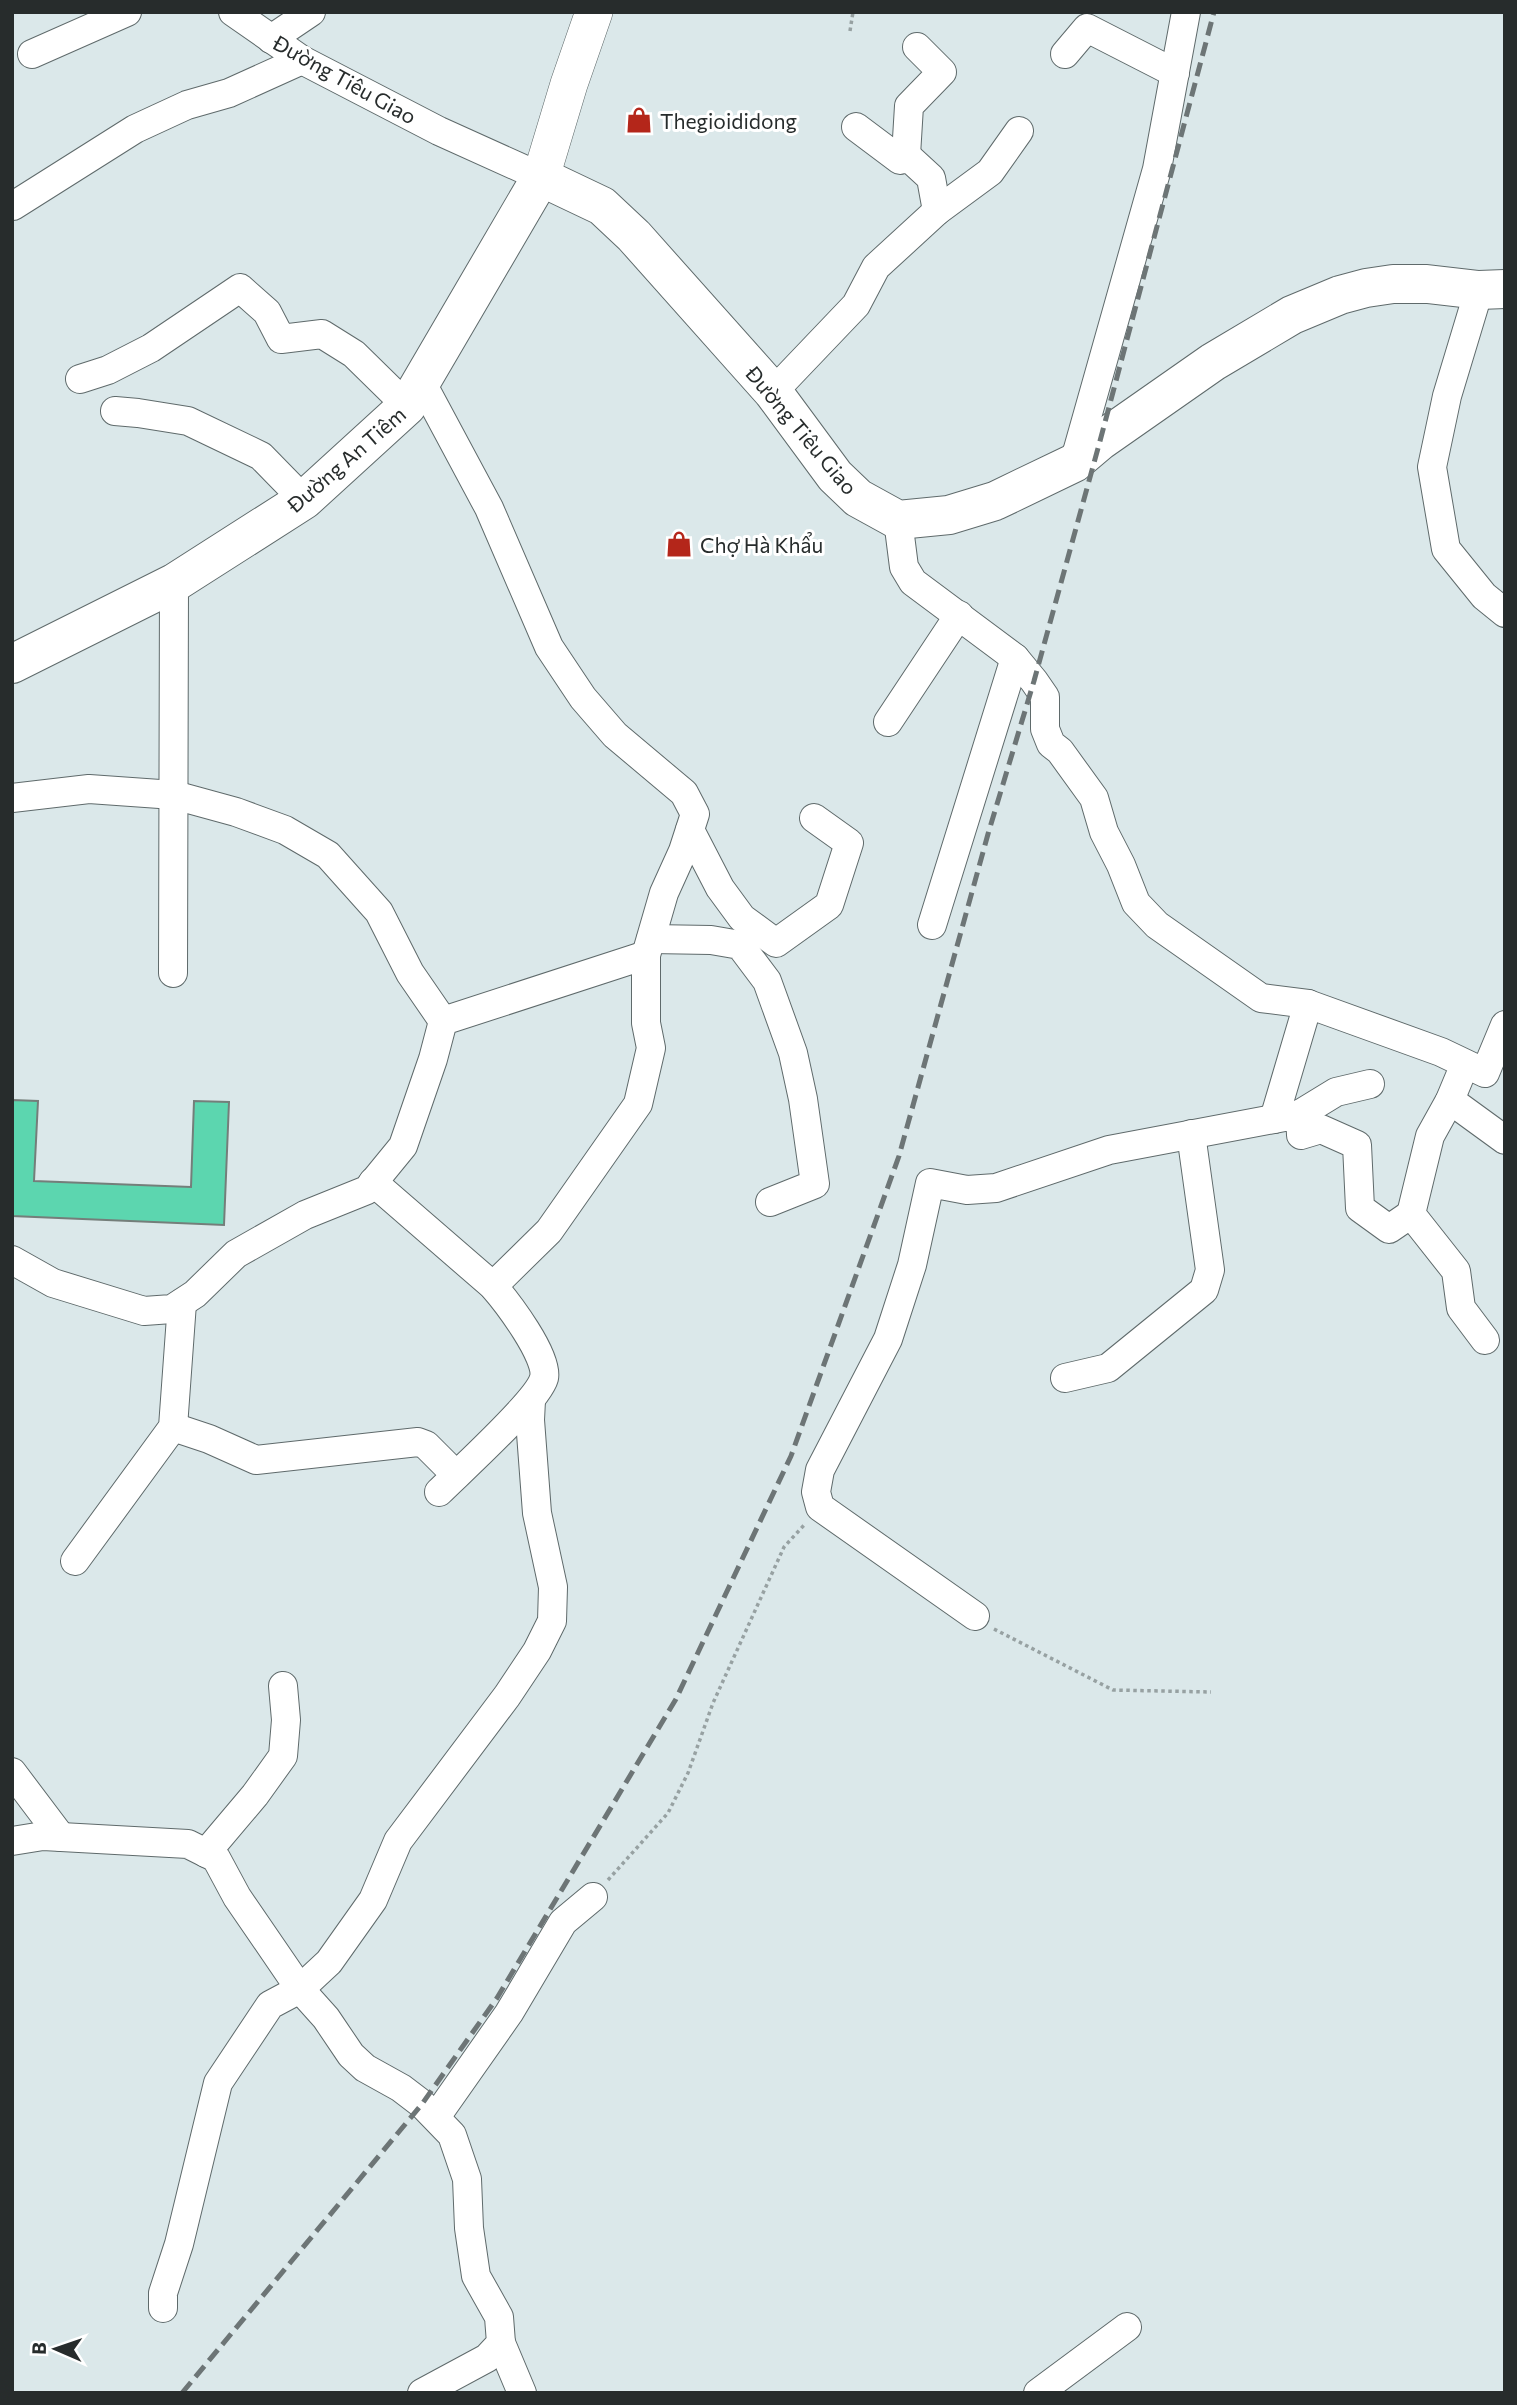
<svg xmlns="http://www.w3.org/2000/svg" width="1517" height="2405" viewBox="0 0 1517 2405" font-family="Commissioner,sans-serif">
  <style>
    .building { fill: #5cd6af; stroke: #747e7a; stroke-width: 2 }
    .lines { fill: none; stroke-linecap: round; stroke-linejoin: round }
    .minor-casing { stroke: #5f6a6b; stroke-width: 30 }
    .major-casing { stroke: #5f6a6b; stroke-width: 38 }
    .highway-casing { stroke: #5f6a6b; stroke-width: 40 }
    .path { stroke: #97a1a2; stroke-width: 3.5; stroke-dasharray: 3.5 3.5; stroke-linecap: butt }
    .minor { stroke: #fff; stroke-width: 28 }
    .major { stroke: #fff; stroke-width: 37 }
    .highway { stroke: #fff; stroke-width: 38 }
    .rail { stroke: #6d7576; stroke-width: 5; stroke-dasharray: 14 7; stroke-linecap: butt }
    .labels { text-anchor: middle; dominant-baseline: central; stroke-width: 6; stroke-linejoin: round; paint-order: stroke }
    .street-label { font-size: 21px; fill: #272c2c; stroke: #fff }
    .poi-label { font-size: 21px; fill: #272c2c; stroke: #fff; text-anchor: start }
  </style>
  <rect width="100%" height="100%" fill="#dbe8ea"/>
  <polygon class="building" points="12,1100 38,1101 34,1181 191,1187 194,1101 229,1102 224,1225 12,1216"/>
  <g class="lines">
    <g class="minor-casing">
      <g id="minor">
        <polyline points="233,12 302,60 439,131 541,177"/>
        <polyline points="271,39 311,12"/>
        <polyline points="32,54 127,12"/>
        <polyline points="1065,54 1087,28 1175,73"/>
        <polyline points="856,127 900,160 906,155 931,178 937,211"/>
        <polyline points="906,155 909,106 942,72 917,47"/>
        <polyline points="13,206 135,129 187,105 229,93 302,60"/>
        <polyline points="1479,290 1447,396 1432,467 1446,549 1484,596 1505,613"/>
        <polyline points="80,379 108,370 151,348 240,288 267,312 281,339 322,334 354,354 407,406"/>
        <polyline points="422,383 489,508 549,647 583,698 615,735 684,793 695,814 683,851 664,893 646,955 646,1023 651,1048 638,1104 549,1231 493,1286"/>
        <polyline points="773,392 856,305 876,267 937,211 990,172 1019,131"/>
        <polyline points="115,411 138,413 188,421 261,456 304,500"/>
        <polyline points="1074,463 1157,169 1186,12"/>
        <polyline points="898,520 904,567 913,582 1015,658 1034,681 1045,697 1045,729 1051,744 1060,751 1094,798 1104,832 1121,865 1136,903 1157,925 1261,998 1308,1004 1441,1052 1485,1073 1505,1025"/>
        <polyline points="888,722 959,615"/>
        <polyline points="12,798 89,789 174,795 236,812 285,830 328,855 379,912 410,973 443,1021"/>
        <polyline points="690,830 720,888 742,918 776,943 829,905 849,843 814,818"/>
        <polyline points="932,925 1015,658"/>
        <polyline points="651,939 711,940 740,945 767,981 793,1053 803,1099 815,1184 770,1202"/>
        <polyline points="173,973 174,583"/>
        <polyline points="1465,1064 1450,1100 1430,1136 1411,1214 1456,1271 1461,1308 1485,1340"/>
        <polyline points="1450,1100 1505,1140"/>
        <polyline points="1300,1114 1336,1092 1370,1084"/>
        <polyline points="1274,1119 1308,1004"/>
        <path d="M 373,1182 L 493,1286 C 507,1302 549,1357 544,1378 C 538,1401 460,1471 439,1492"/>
        <polyline points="12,1260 53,1283 144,1311 172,1309 195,1294 236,1254 305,1215 367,1190 403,1146 433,1059 443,1021 646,955"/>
        <polyline points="1065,1378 1108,1368 1204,1290 1210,1270 1191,1134"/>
        <polyline points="173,1427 209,1439 256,1460 418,1442 426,1445 456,1475"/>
        <polyline points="75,1561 173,1427 182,1303"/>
        <polyline points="975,1616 820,1507 816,1492 820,1470 888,1339 912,1265 930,1183 967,1190 996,1188 1109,1150 1300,1114 1301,1135 1321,1129 1357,1145 1360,1208 1389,1229 1411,1214"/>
        <polyline points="12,1772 61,1837"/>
        <polyline points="12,1841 43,1836 188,1844 216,1858 237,1897 300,1989 326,2018 351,2055 365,2068 401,2088 422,2104 452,2135 467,2179 469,2228 476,2276 499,2317 501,2343 487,2358 422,2393"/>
        <polyline points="206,1853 255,1795 283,1756 286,1720 283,1686"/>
        <polyline points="436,2117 509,2013 563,1922 593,1897"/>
        <polyline points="163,2308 163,2293 179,2244 218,2083 270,2005 300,1989 329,1962 373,1900 398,1841 507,1696 537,1651 552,1621 553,1587 537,1513 530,1420 531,1400"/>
        <polyline points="501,2343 522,2393"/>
        <polyline points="1038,2393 1127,2327"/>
      </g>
    </g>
    <g class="major-casing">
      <polyline id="major" points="541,177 569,84 594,12"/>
    </g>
    <g class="highway-casing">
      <polyline id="highway" points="12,664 174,583 304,500 407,406 541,177 602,206 634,236 773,392 835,476 858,498 898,520 949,515 995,501 1074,463 1100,441 1213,362 1292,315 1340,295 1366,288 1393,284 1427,284 1479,290 1505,289"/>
    </g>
    <g class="path">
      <polyline points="850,31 853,12"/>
      <polyline points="994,1629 1113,1690 1211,1692"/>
      <polyline points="608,1880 668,1813 688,1773 713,1703 784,1547 806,1523"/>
    </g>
    <use href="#minor" class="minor"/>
    <use href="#major" class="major"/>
    <use href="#highway" class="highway"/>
    <polyline class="rail" points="182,2393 422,2104 497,1998 676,1699 791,1456 899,1156 988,834 1034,681 1100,441 1214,12"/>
  </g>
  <defs>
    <g id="shop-bare" transform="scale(2.1)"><path d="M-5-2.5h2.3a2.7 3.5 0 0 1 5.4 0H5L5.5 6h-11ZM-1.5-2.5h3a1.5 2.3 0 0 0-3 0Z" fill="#b4261a" stroke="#fff" stroke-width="2.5" paint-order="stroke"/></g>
  </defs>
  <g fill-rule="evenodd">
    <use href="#shop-bare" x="639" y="120"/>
    <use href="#shop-bare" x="679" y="544"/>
  </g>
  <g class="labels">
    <g class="street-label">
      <text transform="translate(345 79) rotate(29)">Đường Tiêu Giao</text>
      <text transform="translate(802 430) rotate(50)">Đường Tiêu Giao</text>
      <text transform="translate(346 459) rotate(-41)">Đường An Tiêm</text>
    </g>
    <g class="poi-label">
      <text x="660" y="120">Thegioididong</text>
      <text x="700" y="544">Chợ Hà Khẩu</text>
    </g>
  </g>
  <rect width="1517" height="2405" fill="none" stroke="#272c2c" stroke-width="28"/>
  <g transform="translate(56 2349) rotate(272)" stroke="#ffffff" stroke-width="5" paint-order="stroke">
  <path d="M0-5L12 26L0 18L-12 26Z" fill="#272c2c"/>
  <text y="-10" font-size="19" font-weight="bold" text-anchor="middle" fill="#272c2c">B</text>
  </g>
</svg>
